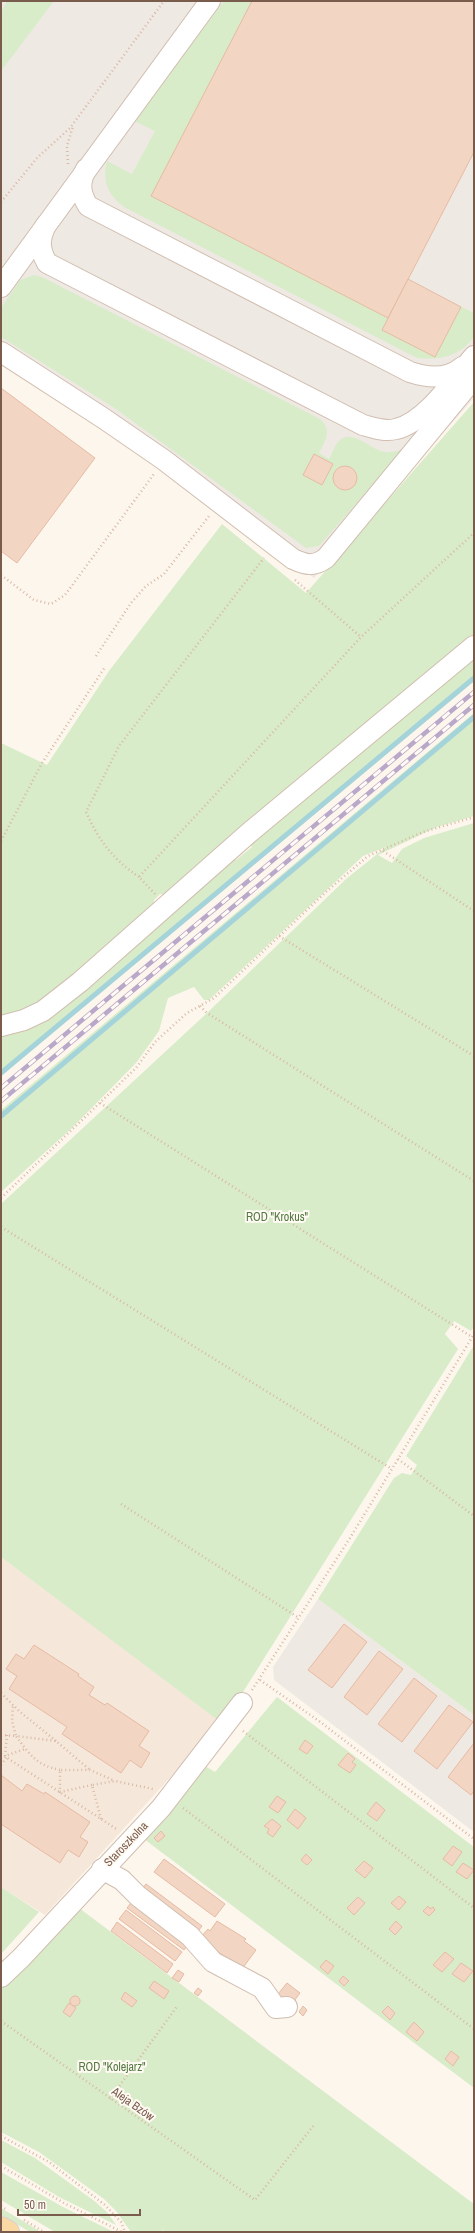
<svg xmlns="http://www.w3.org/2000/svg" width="475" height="2233" viewBox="0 0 475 2233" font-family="'Archivo Narrow',sans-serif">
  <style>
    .residential { fill: #f5e8da }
    .industrial { fill: #efe9e4 }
    .green { fill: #d8ecc9 }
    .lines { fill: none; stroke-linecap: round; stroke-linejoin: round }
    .stream { stroke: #a5d3da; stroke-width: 5 }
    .building { fill: #f3d5c3; stroke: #e6bba3 }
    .minor-casing { stroke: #d1beb0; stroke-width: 22 }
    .major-casing { stroke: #dad1cd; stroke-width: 24 }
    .path { stroke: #d9b8a5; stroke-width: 2.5; stroke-dasharray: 1 3; stroke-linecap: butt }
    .minor { stroke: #fff; stroke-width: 20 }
    .major { stroke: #fbd9a5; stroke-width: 22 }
    .rail-casing { stroke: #b9a8c9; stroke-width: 4.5 }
    .rail { stroke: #fffaf3; stroke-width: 3; stroke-dasharray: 9; stroke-linecap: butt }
    .labels { text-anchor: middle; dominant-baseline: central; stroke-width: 4; stroke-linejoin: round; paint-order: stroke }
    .park-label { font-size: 12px; fill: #537a41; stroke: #fffaf3 }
    .street-label { font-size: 12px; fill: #7a5c4d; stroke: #fffaf3 }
  </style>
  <rect width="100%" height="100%" fill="#fdf6ec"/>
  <polygon class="residential" points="1,1557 216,1718 186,1760 45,1915 1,1887"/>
  <g class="industrial">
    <polygon points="1,1 474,1 474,398 314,578 226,509 1,365"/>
    <polygon points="318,1599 474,1715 474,1832 274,1680 273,1667"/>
  </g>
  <g class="green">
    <polygon points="7,1 54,1 1,71 1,12"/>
    <path d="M 224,1 L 256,1 L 172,161 L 474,313 L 474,337 C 460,356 440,361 417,358 L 124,207 C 108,195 102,182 107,161 L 132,174 L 155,131 L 134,121 Z"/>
    <path d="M 34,275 L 42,277 L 320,419 C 333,430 325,441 319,453 L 329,459 C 332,454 334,447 338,442 C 352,426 371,451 386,452 C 394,453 400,450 407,446 L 319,546 L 306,548 L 116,409 L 1,337 L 1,308 L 20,280 Z"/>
    <polygon points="474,402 474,637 167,896 160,894 154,900 154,908 41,1006 1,1021 1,743 47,765 109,671 222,524 306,593"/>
    <polygon points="474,652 474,680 116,978 1,1076 1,1030 149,933 179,908 179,901 232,854 236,860 252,847 248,841"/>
    <polygon points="474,713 474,816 437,827 378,855 392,863 402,849 424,838 474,823 474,1327 471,1331 454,1321 445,1334 458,1349 223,1724 1,1557 1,1204 207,1013 346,879 386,847 363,856 209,1000 204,1000 194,987 168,998 159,1031 136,1063 72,1128 1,1192 1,1110"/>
    <polygon points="474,1345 474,1715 318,1599 394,1478 402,1473 411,1475 417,1465 406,1456"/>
    <polygon points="277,1697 474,1847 474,2088 140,1836 168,1806 175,1806 181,1800 179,1794 205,1766 215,1772"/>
    <polygon points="1,1887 39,1912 1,1954"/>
    <polygon points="79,1908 474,2204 474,2232 166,2232 163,2230 161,2232 131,2232 116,2211 104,2199 39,2152 1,2132 1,1989"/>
    <polygon points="1,2140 35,2158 93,2200 107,2212 116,2225 59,2197 1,2162"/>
    <polygon points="1,2172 63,2207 114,2232 55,2232 1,2200"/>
    <polygon points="1,2208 41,2232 30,2232 1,2215"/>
  </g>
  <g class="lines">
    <g class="stream">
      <polyline points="1,1073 474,678"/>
      <polyline points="1,1116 474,717"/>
    </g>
  </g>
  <g class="building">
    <polygon points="252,1 474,1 474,152 388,318 151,196"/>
    <polygon points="408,279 461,307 435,357 382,330"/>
    <polygon points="1,388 95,458 17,563 1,551"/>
    <polygon points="314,454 333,464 322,485 303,475"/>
    <circle cx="345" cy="478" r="12"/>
    <polygon points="344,1624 367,1642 332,1688 308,1670"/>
    <polygon points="34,1645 79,1674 78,1676 94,1687 89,1695 105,1705 107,1703 149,1731 139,1746 150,1753 141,1768 130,1760 121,1773 62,1734 67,1727 9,1689 17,1676 6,1669 16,1654 24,1659"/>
    <polygon points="379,1651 403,1669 367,1715 344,1697"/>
    <polygon points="414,1678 437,1696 402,1742 378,1724"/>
    <polygon points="449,1705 473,1722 437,1769 414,1751"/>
    <polygon points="305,1740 313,1746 307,1754 299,1749"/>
    <polygon points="474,1743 474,1791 471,1795 448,1777"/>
    <polygon points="348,1753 355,1759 352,1762 356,1765 350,1773 338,1765"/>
    <polygon points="1,1775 22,1791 27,1784 44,1794 45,1792 90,1822 80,1837 88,1842 79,1857 68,1850 60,1863 1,1824"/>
    <polygon points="277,1796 286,1802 278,1813 269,1807"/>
    <polygon points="376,1802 385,1810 377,1821 367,1814"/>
    <polygon points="295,1809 306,1818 298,1829 287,1820"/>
    <polygon points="272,1819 281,1826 273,1837 267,1833 269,1829 264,1826"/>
    <polygon points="161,1831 165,1836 158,1842 154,1838"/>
    <polygon points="453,1846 462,1852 452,1866 443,1859"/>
    <polygon points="306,1854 312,1860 307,1865 301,1860"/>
    <polygon points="164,1859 225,1904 215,1917 154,1872"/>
    <polygon points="364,1861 373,1868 365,1878 355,1870"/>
    <polygon points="463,1863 474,1870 467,1879 456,1872"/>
    <polygon points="146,1884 202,1926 195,1935 139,1893"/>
    <polygon points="399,1896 406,1902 399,1910 391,1903"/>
    <polygon points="358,1897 365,1903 354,1915 347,1908"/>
    <polygon points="134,1899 190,1941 184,1950 127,1908"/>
    <polygon points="428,1906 430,1909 433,1907 435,1910 429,1916 423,1911"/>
    <polygon points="126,1910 182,1952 175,1961 119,1919"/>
    <polygon points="217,1921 246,1939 244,1941 256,1950 242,1969 203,1941 201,1937 208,1929 210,1931"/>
    <polygon points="396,1921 402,1927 395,1935 389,1929"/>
    <polygon points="117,1922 173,1964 167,1973 111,1931"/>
    <polygon points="445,1952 454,1959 442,1972 433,1965"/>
    <polygon points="326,1960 334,1966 328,1974 320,1967"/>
    <polygon points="461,1963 473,1971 464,1982 452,1974"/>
    <polygon points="178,1970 184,1974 179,1982 172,1978"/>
    <polygon points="343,1976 349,1981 344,1986 339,1981"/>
    <polygon points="154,1981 169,1991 164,1999 149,1988"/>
    <polygon points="287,1983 300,1993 291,2005 278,1994"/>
    <polygon points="198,1988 202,1991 198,1996 194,1993"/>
    <polygon points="125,1992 137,2001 132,2007 121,1999"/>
    <circle cx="75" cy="2001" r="5"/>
    <polygon points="69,2003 76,2008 70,2017 63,2012"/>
    <polygon points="303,2006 307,2010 303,2016 299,2012"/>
    <polygon points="388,2006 395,2013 390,2020 382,2012"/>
    <polygon points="414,2022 424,2032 417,2041 406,2032"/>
    <polygon points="451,2051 459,2057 453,2066 445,2059"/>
  </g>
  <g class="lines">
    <g class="minor-casing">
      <g id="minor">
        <path d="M 86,169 C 79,183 80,193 88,206 L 410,372 C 428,378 447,380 462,367"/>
        <path d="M 46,225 C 39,239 39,249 47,263 L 363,425 C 374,428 385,432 396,429 C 426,422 455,378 474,356"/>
        <polyline points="1,287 210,1"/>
        <path d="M 1,352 L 103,418 L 164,460 L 293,559 C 306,565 314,567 326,558 L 474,378"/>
        <polyline points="1,1026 24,1020 43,1011 80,982 250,832 474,646"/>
        <polyline points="102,1869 122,1880 138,1896 190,1936 213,1962 262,1988 276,2008 287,2007"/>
        <polyline points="1,1977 21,1958 161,1808 242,1703"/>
      </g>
    </g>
    <g class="major-casing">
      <polyline id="major" points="1,2228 8,2232"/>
    </g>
    <g class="path">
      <polyline points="68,164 67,146 73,126"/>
      <polyline points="1,202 37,158 70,128 164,1"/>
      <polyline points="1,575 34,600 51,604 65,595 154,474"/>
      <polyline points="295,580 361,637"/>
      <polyline points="96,656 131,603 146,586 164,574 209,516"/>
      <polyline points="1,841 42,763 105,667"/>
      <polyline points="383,851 474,911"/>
      <path d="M 139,877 C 113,859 99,841 86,812 L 119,746 L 264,558"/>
      <polyline points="155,894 139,877 361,637 474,533"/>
      <polyline points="279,936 474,1056"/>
      <polyline points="200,1006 207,1013 474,1181"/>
      <polyline points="100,1103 472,1337"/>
      <polyline points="1,1198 136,1068 155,1042 187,1013 214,998 327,891 368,856 423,832 474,817"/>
      <polyline points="1,1227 392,1469"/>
      <polyline points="398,1459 474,1516"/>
      <polyline points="121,1504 299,1618"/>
      <polyline points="260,1680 319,1721 474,1839"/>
      <polyline points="252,1690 350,1538 474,1334"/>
      <polyline points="1,1693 19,1711 56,1741"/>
      <polyline points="243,1731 474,1908"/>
      <polyline points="1,1735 16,1736 12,1721 13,1706"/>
      <polyline points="7,1735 5,1756 25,1749"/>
      <polyline points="1,1754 118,1830"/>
      <polyline points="1,1765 7,1757"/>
      <path d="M 60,1770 C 36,1765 30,1755 16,1736 L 56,1741 L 90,1770"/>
      <polyline points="92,1785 60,1792 60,1770 90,1770 115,1781"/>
      <polyline points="183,1808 474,2029"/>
      <polyline points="101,1819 92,1785 115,1781 153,1789"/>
      <polyline points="1,2021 255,2200 314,2125"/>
      <polyline points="110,2099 178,2005"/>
      <polyline points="1,2136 49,2162 105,2205 121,2222 125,2232"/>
      <polyline points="1,2166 64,2203 122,2232"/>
      <polyline points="1,2206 7,2210"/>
      <polyline points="24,2220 44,2232"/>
    </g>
    <use href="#minor" class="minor"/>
    <use href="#major" class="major"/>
    <g class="rail-casing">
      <g id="rail">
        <polyline points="1,1088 474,692"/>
        <polyline points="1,1101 474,705"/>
      </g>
    </g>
    <use href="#rail" class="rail"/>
  </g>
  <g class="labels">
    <g class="park-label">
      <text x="277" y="1217">ROD "Krokus"</text>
      <text x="112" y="2067">ROD "Kolejarz"</text>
    </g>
    <g class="street-label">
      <text transform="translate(126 1844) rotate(-46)">Staroszkolna</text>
      <text transform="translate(133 2104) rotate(35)">Aleja Bzów</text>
    </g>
  </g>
  <rect width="475" height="2233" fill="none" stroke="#7a5c4d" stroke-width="4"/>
  <path d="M18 2209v6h122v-6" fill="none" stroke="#7a5c4d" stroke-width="2"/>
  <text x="24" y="2209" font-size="12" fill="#7a5c4d" stroke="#fffaf3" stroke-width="3" paint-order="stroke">50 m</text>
</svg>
